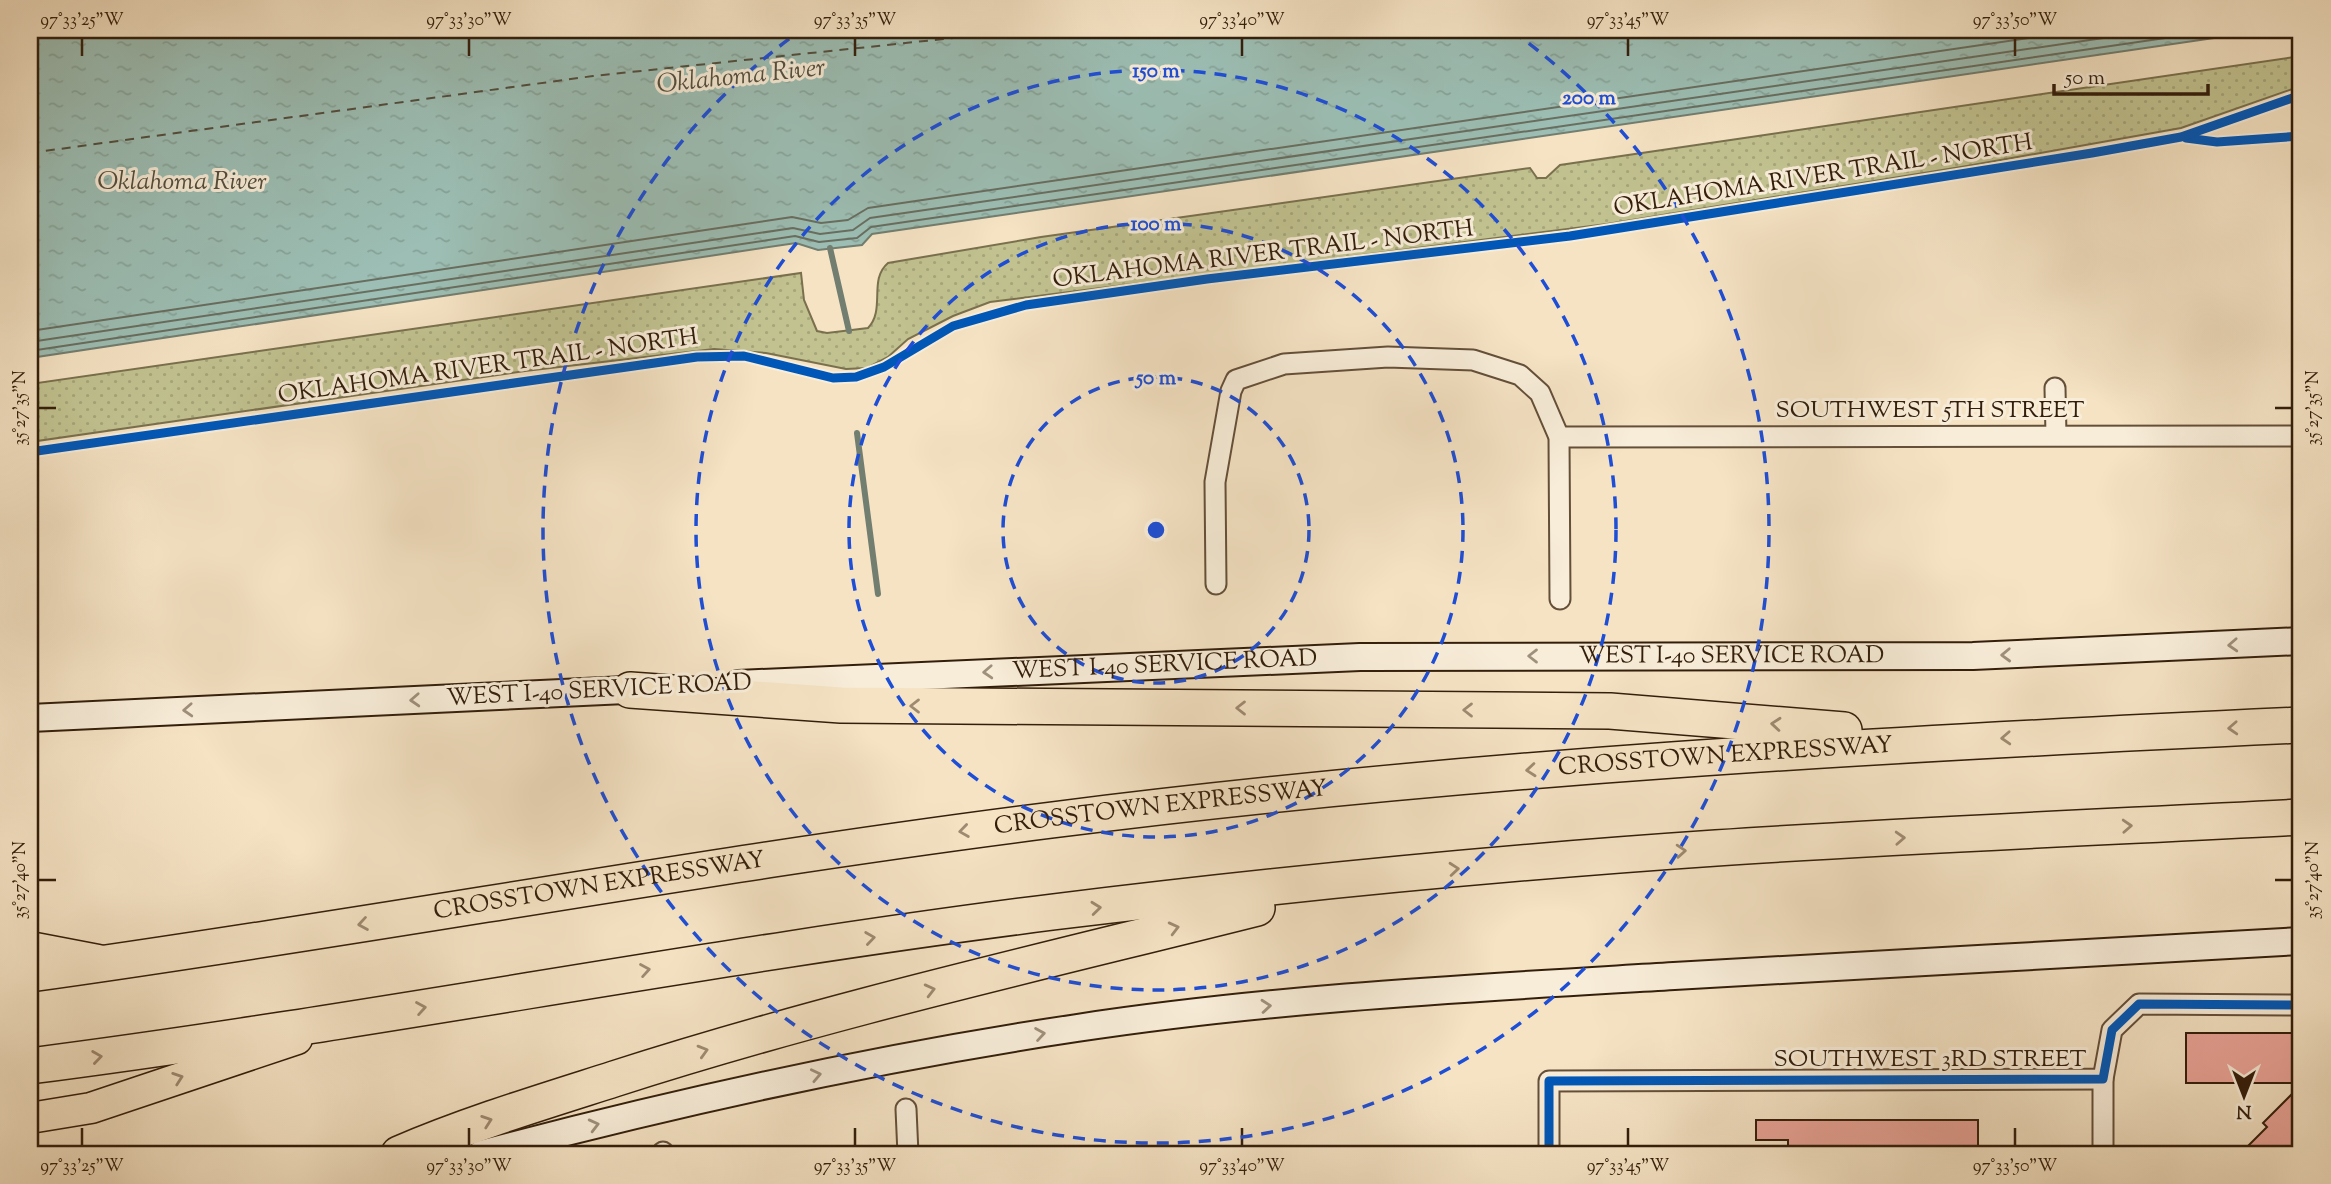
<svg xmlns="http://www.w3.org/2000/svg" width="2331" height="1184" viewBox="0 0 2331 1184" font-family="'Sorts Mill Goudy',serif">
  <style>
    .grass { fill: url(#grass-dots); stroke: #7a704e; stroke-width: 2 }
    .water { fill: url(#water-ripples); stroke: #727e70; stroke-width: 2 }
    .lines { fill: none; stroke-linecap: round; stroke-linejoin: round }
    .shore { stroke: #686e60; stroke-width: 2 }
    .stream { stroke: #727e70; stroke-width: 6 }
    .ferry { stroke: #524e3e; stroke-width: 2; stroke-dasharray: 9 7; stroke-linecap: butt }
    .building { fill: #e9a397; stroke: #331e0b; stroke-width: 2 }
    .street-casing { stroke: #644f39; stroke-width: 23 }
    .secondary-casing { stroke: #331e0b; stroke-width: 30 }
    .primary-casing { stroke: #331e0b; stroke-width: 33 }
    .highway-casing { stroke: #331e0b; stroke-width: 38 }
    .street { stroke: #f8edd9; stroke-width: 19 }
    .secondary { stroke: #f8edd9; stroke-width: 26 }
    .primary { stroke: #f5e3c4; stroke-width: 30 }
    .highway { stroke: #f5e3c4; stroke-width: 35 }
    .cycleway-casing { stroke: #f8edd9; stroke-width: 13 }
    .cycleway { stroke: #0057b8; stroke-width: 9 }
    .oneway { stroke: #9f907c }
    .oneway2 { stroke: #9e8a71 }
    .ticks { fill: none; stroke: #331e0b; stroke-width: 2.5 }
    .ring { fill: none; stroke: #1d4ed8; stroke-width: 3.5; stroke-dasharray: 12 9 }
    .labels { text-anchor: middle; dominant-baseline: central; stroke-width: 6; stroke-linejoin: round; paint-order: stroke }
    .street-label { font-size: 24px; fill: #331e0b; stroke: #f8edd9 }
    .water-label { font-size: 26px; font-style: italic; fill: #524e3e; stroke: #f8edd9 }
    .centre { fill: #1d4ed8; stroke: #f8edd9; stroke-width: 3.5 }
    .ring-label { font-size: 21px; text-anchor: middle; font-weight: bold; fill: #1d4ed8; stroke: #f8edd9; stroke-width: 6; stroke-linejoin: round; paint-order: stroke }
    .neatline { fill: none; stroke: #331e0b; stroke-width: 2.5 }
    .ticks-label { font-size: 18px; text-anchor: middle; fill: #331e0b }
  </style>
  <defs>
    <pattern id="grass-dots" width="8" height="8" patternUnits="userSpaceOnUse" patternTransform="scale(1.75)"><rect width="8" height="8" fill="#c1c290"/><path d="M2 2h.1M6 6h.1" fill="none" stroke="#a6a67b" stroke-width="1.8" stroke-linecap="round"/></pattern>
    <pattern id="water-ripples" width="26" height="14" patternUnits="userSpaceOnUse" patternTransform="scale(1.75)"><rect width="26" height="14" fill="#9cbeb4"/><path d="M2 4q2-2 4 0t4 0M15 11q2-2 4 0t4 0" fill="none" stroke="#87a399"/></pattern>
  </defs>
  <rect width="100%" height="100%" fill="#f5e3c4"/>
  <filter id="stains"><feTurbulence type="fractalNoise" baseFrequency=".00286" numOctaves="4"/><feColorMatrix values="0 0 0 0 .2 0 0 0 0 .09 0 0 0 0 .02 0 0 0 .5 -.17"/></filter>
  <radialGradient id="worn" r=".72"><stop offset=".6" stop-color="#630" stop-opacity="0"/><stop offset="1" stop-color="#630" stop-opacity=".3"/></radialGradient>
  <path class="grass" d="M 2301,56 L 2301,86 L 2181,128 L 1967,166 L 1607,224 L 990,302 L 953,316 L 908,339 L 888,357 L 867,368 L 846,369 L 766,353 L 714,349 L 525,371 L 30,442 L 30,384 L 801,273 L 804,300 L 817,331 L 827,333 L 868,328 C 886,309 868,280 888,263 L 1041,237 L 1530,168 L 1537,178 L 1546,178 L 1560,165 Z"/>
  <polygon class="water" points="30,30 2269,30 872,234 862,245 818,250 796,243 30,358"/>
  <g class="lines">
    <g class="shore">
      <polyline points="30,331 792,217 821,223 848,220 868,208 2084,30"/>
      <polyline points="30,342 793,228 820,234 853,230 870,218 2158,30"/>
      <polyline points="30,351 795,236 819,242 857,238 871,227 2220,30"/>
    </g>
    <g class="stream">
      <polyline points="830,248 849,331"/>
      <polyline points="857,433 878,594"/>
    </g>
    <polyline class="ferry" points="30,153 593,76 1029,30"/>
  </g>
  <g class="building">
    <rect x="2186" y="1033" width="115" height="50"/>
    <polygon points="2301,1085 2301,1154 2240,1154 2267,1127 2263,1123"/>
    <polygon points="1756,1120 1978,1120 1978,1148 1788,1148 1788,1140 1756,1140"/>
  </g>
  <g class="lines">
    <g class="street-casing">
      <g id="street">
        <polyline points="2055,388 2056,435"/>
        <polyline points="1559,437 2301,436"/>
        <polyline points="1216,584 1215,482 1231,391 1236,380 1284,364 1388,357 1473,360 1520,375 1540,393 1559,437 1560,599"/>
        <polyline points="906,1109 908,1154"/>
        <polyline points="663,1152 663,1154"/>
        <polyline points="1549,1154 1549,1081 2103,1079 2112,1030 2139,1004 2301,1005"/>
        <polyline points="2103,1154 2103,1079"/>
      </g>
    </g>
    <g class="secondary-casing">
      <g id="secondary">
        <path id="s1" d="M 738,684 L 1360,657 L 1973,656 L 2301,641"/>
        <polyline points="30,718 647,689"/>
        <path d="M 481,1154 C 677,1102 876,1058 1077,1028 C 1274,998 1475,988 1674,976 C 1883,964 2092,953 2301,941"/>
      </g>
    </g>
    <g class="primary-casing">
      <g id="primary">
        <polyline points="30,947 98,960"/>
        <polyline points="30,1118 91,1108 297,1039"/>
      </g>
    </g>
    <g class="highway-casing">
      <g id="highway">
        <polyline points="630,690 841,705 1610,711 1844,730"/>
        <path id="s2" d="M 30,974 C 371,927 710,863 1052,820 C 1467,767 1884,744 2301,725"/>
        <path d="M 30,1066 C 372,1022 710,955 1053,912 C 1273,885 1494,863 1716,848 C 1911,835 2106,827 2301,817"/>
        <path d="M 399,1154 C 469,1124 542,1102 614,1079 C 825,1011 1042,962 1257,908"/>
      </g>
    </g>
    <use href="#street" class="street"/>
    <use href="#secondary" class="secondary"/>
    <use href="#primary" class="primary"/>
    <use href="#highway" class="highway"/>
    <g class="cycleway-casing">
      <g id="cycleway">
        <polyline points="2186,138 2217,142 2301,136"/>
        <polyline points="30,452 697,357 744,356 833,378 856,377 884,367 953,326 1026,305 1207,279 1570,236 2092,153 2181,137 2301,95"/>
        <polyline points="1549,1154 1549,1081 2103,1079 2112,1030 2139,1004 2301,1005"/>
      </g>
    </g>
    <use href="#cycleway" class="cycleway"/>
  </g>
  <defs><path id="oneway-chevron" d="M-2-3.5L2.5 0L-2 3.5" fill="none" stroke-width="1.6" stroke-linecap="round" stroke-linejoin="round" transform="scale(1.75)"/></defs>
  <g class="oneway">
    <use href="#oneway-chevron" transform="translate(2233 645) rotate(177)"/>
    <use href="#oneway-chevron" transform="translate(2006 655) rotate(178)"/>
    <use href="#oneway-chevron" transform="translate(1533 656) rotate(180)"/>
    <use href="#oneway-chevron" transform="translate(988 672) rotate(177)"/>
    <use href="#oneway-chevron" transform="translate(415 700) rotate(177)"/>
    <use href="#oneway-chevron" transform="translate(188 710) rotate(177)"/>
    <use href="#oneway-chevron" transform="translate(1266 1006) rotate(-5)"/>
    <use href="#oneway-chevron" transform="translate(1040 1034) rotate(-9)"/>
    <use href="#oneway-chevron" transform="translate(816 1075) rotate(-12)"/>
    <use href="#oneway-chevron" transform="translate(594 1125) rotate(-14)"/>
  </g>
  <g class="oneway2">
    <use href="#oneway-chevron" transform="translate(915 706) rotate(-180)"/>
    <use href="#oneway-chevron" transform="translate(1241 708) rotate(-180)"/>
    <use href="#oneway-chevron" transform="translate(1468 710) rotate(-180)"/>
    <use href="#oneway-chevron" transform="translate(1776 724) rotate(-175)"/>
    <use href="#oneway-chevron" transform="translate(2233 728) rotate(177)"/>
    <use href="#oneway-chevron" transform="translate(2006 738) rotate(177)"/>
    <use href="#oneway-chevron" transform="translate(1531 770) rotate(175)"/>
    <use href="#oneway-chevron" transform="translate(2127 826) rotate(-3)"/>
    <use href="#oneway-chevron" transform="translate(964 831) rotate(172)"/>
    <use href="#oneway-chevron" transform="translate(1900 838) rotate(-3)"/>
    <use href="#oneway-chevron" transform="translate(1681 851) rotate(-4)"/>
    <use href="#oneway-chevron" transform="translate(1454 869) rotate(-5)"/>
    <use href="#oneway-chevron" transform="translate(1096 908) rotate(-6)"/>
    <use href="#oneway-chevron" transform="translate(363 924) rotate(171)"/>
    <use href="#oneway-chevron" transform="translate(1174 928) rotate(-14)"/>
    <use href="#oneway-chevron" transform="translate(870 938) rotate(-8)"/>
    <use href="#oneway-chevron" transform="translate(645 970) rotate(-10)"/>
    <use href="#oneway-chevron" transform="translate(930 990) rotate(-14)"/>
    <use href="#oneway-chevron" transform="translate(421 1008) rotate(-10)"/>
    <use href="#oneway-chevron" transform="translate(703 1051) rotate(-16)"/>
    <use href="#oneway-chevron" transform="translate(97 1057) rotate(-8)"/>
    <use href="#oneway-chevron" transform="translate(178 1078) rotate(-19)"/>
    <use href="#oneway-chevron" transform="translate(487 1121) rotate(-19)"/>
  </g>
  <path class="ticks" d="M 82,38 L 82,56M 469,38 L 469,56M 855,38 L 855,56M 1242,38 L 1242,56M 1628,38 L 1628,56M 2015,38 L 2015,56M 38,408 L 56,408M 2275,408 L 2292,408M 38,880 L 56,880M 2275,880 L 2292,880M 82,1128 L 82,1146M 469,1128 L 469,1146M 855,1128 L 855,1146M 1242,1128 L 1242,1146M 1628,1128 L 1628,1146M 2015,1128 L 2015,1146"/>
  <g class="ring">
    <circle cx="1156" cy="530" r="153"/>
    <circle cx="1156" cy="530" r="307"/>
    <circle cx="1156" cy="530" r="460"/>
    <path d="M1512 31A613 613 0 1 1 800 31"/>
  </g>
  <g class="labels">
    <g class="street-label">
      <text transform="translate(1823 176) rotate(-9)">OKLAHOMA RIVER TRAIL - NORTH</text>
      <text transform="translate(1263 255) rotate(-7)">OKLAHOMA RIVER TRAIL - NORTH</text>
      <text transform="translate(488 367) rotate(-8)">OKLAHOMA RIVER TRAIL - NORTH</text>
      <text x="1930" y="411">SOUTHWEST 5TH STREET</text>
      <text stroke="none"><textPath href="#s1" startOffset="994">WEST I-40 SERVICE ROAD</textPath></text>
      <text stroke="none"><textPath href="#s1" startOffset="427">WEST I-40 SERVICE ROAD</textPath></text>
      <text transform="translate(599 691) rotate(-3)">WEST I-40 SERVICE ROAD</text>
      <text stroke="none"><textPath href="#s2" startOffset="1710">CROSSTOWN EXPRESSWAY</textPath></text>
      <text stroke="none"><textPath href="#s2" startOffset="1143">CROSSTOWN EXPRESSWAY</textPath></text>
      <text stroke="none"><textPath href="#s2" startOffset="576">CROSSTOWN EXPRESSWAY</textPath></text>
      <text x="1930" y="1060">SOUTHWEST 3RD STREET</text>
    </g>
    <g class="water-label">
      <text transform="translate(741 77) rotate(-6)">Oklahoma River</text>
      <text x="182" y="182">Oklahoma River</text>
    </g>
  </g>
  <circle cx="1156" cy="530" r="10" class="centre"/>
  <g class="ring-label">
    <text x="1156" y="77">150 m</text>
    <text x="1589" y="104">200 m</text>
    <text x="1156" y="230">100 m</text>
    <text x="1156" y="384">50 m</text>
  </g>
  <rect width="2331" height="1184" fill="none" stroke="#f5e3c4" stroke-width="77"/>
  <g transform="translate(2244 1096) rotate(180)" stroke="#f8edd9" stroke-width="5" paint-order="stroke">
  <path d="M0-5L12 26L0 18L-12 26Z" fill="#331e0b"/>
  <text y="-10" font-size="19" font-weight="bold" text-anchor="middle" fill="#331e0b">N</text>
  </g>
  <path d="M2054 84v10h154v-10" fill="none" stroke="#331e0b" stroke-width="3.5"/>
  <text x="2065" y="84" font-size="21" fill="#331e0b" stroke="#f8edd9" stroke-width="5" paint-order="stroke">50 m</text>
  <rect x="38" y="38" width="2254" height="1108" class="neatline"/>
  <g class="ticks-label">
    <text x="82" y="25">97°33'25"W</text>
    <text x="469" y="25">97°33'30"W</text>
    <text x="855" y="25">97°33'35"W</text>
    <text x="1242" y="25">97°33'40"W</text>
    <text x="1628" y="25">97°33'45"W</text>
    <text x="2015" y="25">97°33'50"W</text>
    <text transform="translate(2312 408) rotate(-90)" y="6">35°27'35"N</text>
    <text transform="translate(19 408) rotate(-90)" y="6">35°27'35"N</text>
    <text transform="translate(2312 880) rotate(-90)" y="6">35°27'40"N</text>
    <text transform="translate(19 880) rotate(-90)" y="6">35°27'40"N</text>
    <text x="82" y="1171">97°33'25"W</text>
    <text x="469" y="1171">97°33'30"W</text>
    <text x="855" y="1171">97°33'35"W</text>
    <text x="1242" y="1171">97°33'40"W</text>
    <text x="1628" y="1171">97°33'45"W</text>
    <text x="2015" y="1171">97°33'50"W</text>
  </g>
  <rect width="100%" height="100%" filter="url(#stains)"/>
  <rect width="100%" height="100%" fill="url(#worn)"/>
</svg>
